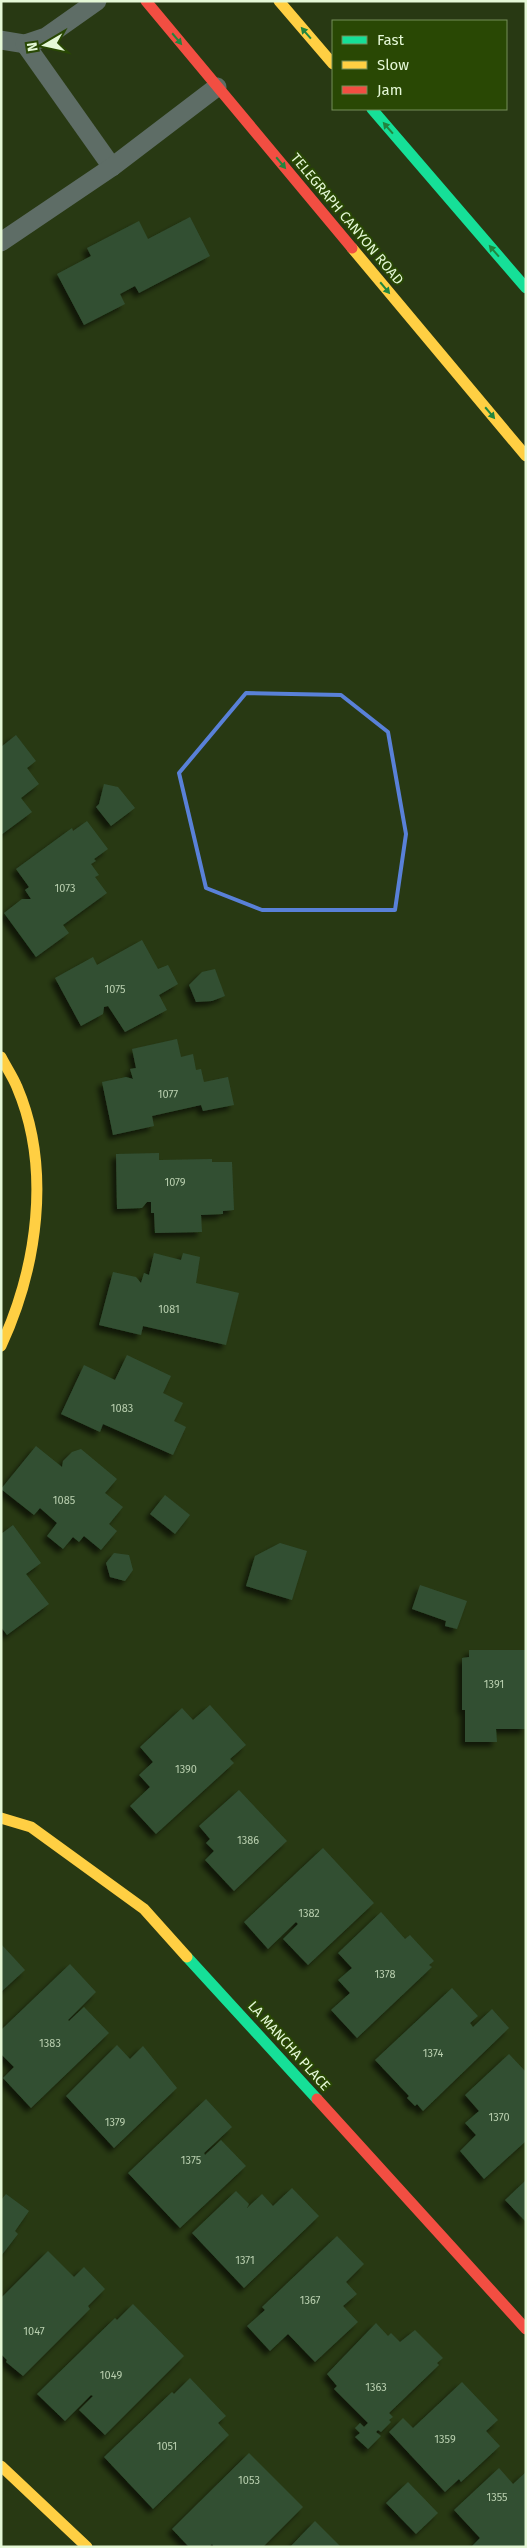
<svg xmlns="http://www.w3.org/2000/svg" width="527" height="2548" viewBox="0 0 527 2548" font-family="'Fira Sans',sans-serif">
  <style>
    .building { fill: #324f33; filter: url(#shadow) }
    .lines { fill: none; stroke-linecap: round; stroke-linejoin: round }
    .lane { stroke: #5e6d66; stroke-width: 19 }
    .fast { stroke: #16e098; stroke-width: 11 }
    .slow { stroke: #ffcf43; stroke-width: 11 }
    .jam { stroke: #f24e42; stroke-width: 11 }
    .oneway { fill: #21853f }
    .marked { fill: none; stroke: #5981d8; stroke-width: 4; stroke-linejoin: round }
    .labels { text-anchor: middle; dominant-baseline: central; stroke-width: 4; stroke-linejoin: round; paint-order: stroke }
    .number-label { font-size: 11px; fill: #b8ceae }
    .street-label { font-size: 14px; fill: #e5f8d7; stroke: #294804 }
  </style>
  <defs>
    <filter id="shadow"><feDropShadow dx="-4.5" dy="4.5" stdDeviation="2.5" flood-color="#0009"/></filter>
  </defs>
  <rect width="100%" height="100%" fill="#283913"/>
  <g class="building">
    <polygon points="190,217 210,256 139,293 135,286 120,294 125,304 84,325 57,274 91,256 87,248 139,221 148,239"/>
    <polygon points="16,735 36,761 27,768 39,784 21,798 32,812 1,835 1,747"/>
    <polygon points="104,784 118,787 135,808 111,826 96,807 99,804"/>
    <polygon points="87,821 108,849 94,859 96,861 91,864 99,875 95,877 107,893 63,925 69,933 36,957 4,913 22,899 31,899 25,890 29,887 16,869 72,828 73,831"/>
    <polygon points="142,940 158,969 168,965 178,984 159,995 167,1010 125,1032 108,1006 104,1007 103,1014 81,1026 55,978 93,957 97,965"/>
    <polygon points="215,969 225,996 212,1001 196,1002 189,985 202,972"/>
    <polygon points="177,1039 181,1057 193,1054 196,1070 201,1069 204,1082 228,1077 234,1105 203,1111 201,1105 152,1116 154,1126 113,1135 102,1082 126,1077 133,1079 130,1069 136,1068 132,1049"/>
    <polygon points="159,1153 159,1160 212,1159 212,1162 232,1162 234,1210 223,1211 223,1214 201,1215 202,1232 155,1233 154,1213 151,1213 151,1202 147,1202 142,1208 117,1209 116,1154"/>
    <polygon points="154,1253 181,1260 183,1253 200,1257 196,1283 239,1293 226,1345 143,1326 141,1335 99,1325 113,1272 136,1277 141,1283 144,1273 149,1275"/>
    <polygon points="127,1355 171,1376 163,1393 183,1403 174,1421 186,1427 173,1455 103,1424 100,1432 61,1414 84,1365 115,1380"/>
    <polygon points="36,1446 62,1467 63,1461 72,1452 81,1449 117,1479 105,1493 123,1507 109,1524 117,1531 101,1550 84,1536 79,1542 73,1537 63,1549 47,1536 57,1523 40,1508 34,1515 1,1489"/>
    <polygon points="165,1495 190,1515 175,1534 150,1514"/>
    <polygon points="13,1525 41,1563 26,1574 49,1604 7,1635 1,1627 1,1534"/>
    <polygon points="280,1543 307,1551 292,1600 246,1586 255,1556"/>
    <polygon points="114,1553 129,1555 133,1570 125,1581 110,1577 106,1563"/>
    <polygon points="420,1585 467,1601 457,1629 445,1626 446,1621 412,1609"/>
    <polygon points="469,1650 525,1650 526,1729 496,1729 497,1742 465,1742 465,1710 462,1710 462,1658 469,1657"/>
    <polygon points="210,1705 246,1745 230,1759 234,1763 156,1834 130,1806 150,1787 139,1775 153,1762 140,1747 182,1708 193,1720"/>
    <polygon points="239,1790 287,1841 234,1891 205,1860 214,1851 206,1843 210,1839 199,1826"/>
    <polygon points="323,1848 374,1903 308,1965 283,1939 298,1924 296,1922 268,1949 244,1922"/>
    <polygon points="381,1912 405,1939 410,1935 434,1961 429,1965 432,1967 357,2038 331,2010 350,1993 338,1980 352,1968 338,1953"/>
    <polygon points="1,1944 25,1970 1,1992"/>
    <polygon points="70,1964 96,1992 68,2020 69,2021 84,2007 109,2033 31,2108 3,2078 14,2067 1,2054 1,2030"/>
    <polygon points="452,1988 478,2016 470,2023 473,2027 492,2009 509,2028 423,2111 417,2104 415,2106 407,2098 409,2096 375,2060"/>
    <polygon points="117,2045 130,2059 143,2046 177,2088 114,2148 66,2096"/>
    <polygon points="509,2054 526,2072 526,2141 484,2179 460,2151 476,2135 465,2123 479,2111 465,2095"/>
    <polygon points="206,2099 232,2127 204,2153 205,2155 221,2140 246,2166 180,2228 128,2173"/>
    <polygon points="526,2180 526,2222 505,2200"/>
    <polygon points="292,2188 319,2216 244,2288 192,2233 236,2191 249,2204 247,2208 262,2194 273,2206"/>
    <polygon points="6,2194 29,2211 15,2231 18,2234 1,2256 1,2200"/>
    <polygon points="337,2236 364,2264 346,2282 357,2294 343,2306 358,2322 315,2362 288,2334 270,2351 247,2326 265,2310 262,2307"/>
    <polygon points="48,2251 74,2277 84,2267 105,2289 88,2306 90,2309 23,2376 6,2362 7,2360 1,2354 1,2298"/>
    <polygon points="133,2304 184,2356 105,2435 79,2410 93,2396 91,2395 65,2421 37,2394 115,2318 117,2320"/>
    <polygon points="376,2323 388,2336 391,2333 400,2342 415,2330 443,2358 437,2363 439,2365 389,2413 393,2417 389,2420 391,2422 381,2432 378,2430 376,2432 381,2436 368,2449 355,2437 360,2433 355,2428 360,2423 364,2427 368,2423 334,2389 337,2386 327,2374"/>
    <polygon points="190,2378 226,2416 218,2423 229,2435 153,2509 104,2457 172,2392 174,2394"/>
    <polygon points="462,2382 498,2420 486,2431 500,2446 461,2482 459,2479 445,2492 389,2432 403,2418 413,2428"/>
    <polygon points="249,2453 303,2507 263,2547 214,2547 212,2544 209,2547 189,2547 172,2529"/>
    <polygon points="499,2468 513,2484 526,2472 526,2547 471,2547 480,2538 454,2510"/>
    <polygon points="408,2482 438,2513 416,2534 386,2503"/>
    <polygon points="315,2521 341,2547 290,2547"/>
  </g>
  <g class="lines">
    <g class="lane">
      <polyline points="1,40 25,44 46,37 97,1"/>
      <polyline points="25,44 112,167"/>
      <polyline points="1,242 112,167 217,87"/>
    </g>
    <g class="fast">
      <polyline points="372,109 526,288"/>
      <polyline points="187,1957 317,2099"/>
    </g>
    <g class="slow">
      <polyline points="279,1 333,64"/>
      <polyline points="352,248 526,456"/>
      <path d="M 1,1057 C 6,1067 13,1077 17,1087 C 52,1169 37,1268 1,1346"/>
      <polyline points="1,1818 31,1827 144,1909 187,1957"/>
      <polyline points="1,2466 87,2547"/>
    </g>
    <g class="jam">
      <polyline points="146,1 352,248"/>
      <polyline points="317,2099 526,2329"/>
    </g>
  </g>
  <defs><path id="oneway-solid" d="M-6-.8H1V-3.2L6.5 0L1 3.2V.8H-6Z" transform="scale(1.25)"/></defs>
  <g class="oneway">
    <use href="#oneway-solid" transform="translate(306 33) rotate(-131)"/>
    <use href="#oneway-solid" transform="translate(177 39) rotate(50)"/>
    <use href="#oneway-solid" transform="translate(388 128) rotate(-131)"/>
    <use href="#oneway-solid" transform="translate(281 163) rotate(50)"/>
    <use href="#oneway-solid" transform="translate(494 251) rotate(-131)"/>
    <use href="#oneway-solid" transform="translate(385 288) rotate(50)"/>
    <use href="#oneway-solid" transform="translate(490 413) rotate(50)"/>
  </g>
  <path class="marked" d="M 246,693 L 341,695 L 388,732 L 406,834 L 395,910 L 262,910 L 206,888 L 179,773 Z"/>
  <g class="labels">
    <g class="number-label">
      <text x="65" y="888">1073</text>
      <text x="115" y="989">1075</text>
      <text x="168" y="1094">1077</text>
      <text x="175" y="1182">1079</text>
      <text x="169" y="1309">1081</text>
      <text x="122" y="1408">1083</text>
      <text x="64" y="1500">1085</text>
      <text x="494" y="1684">1391</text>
      <text x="186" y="1769">1390</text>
      <text x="248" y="1840">1386</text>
      <text x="309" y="1913">1382</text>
      <text x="385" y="1974">1378</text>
      <text x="50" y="2043">1383</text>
      <text x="433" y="2053">1374</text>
      <text x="499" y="2117">1370</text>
      <text x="115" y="2122">1379</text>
      <text x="191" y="2160">1375</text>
      <text x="245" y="2260">1371</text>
      <text x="310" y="2300">1367</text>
      <text x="34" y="2331">1047</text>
      <text x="111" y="2375">1049</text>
      <text x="376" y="2387">1363</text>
      <text x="445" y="2439">1359</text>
      <text x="167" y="2446">1051</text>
      <text x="249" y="2480">1053</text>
      <text x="497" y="2497">1355</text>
    </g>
    <g class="street-label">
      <text transform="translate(347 219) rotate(50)">TELEGRAPH CANYON ROAD</text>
      <text transform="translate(289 2046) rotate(48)">LA MANCHA PLACE</text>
    </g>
  </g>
  <rect width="527" height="2548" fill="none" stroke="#e5f8d7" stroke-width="5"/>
  <rect x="332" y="20" width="175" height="90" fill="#294804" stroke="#748e58"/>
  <rect x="342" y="36" width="25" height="8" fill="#16e098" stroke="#748e58"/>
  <text x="377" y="45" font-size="15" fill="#e5f8d7">Fast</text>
  <rect x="342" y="61" width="25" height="8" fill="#ffcf43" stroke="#748e58"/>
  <text x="377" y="70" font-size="15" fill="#e5f8d7">Slow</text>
  <rect x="342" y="86" width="25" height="8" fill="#f24e42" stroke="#748e58"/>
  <text x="377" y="95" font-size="15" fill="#e5f8d7">Jam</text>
  <g transform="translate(45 45) rotate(261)" stroke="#294804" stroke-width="4" paint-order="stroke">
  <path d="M0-4L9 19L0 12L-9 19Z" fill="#e5f8d7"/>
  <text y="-8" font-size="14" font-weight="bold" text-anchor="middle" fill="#e5f8d7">N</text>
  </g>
</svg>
